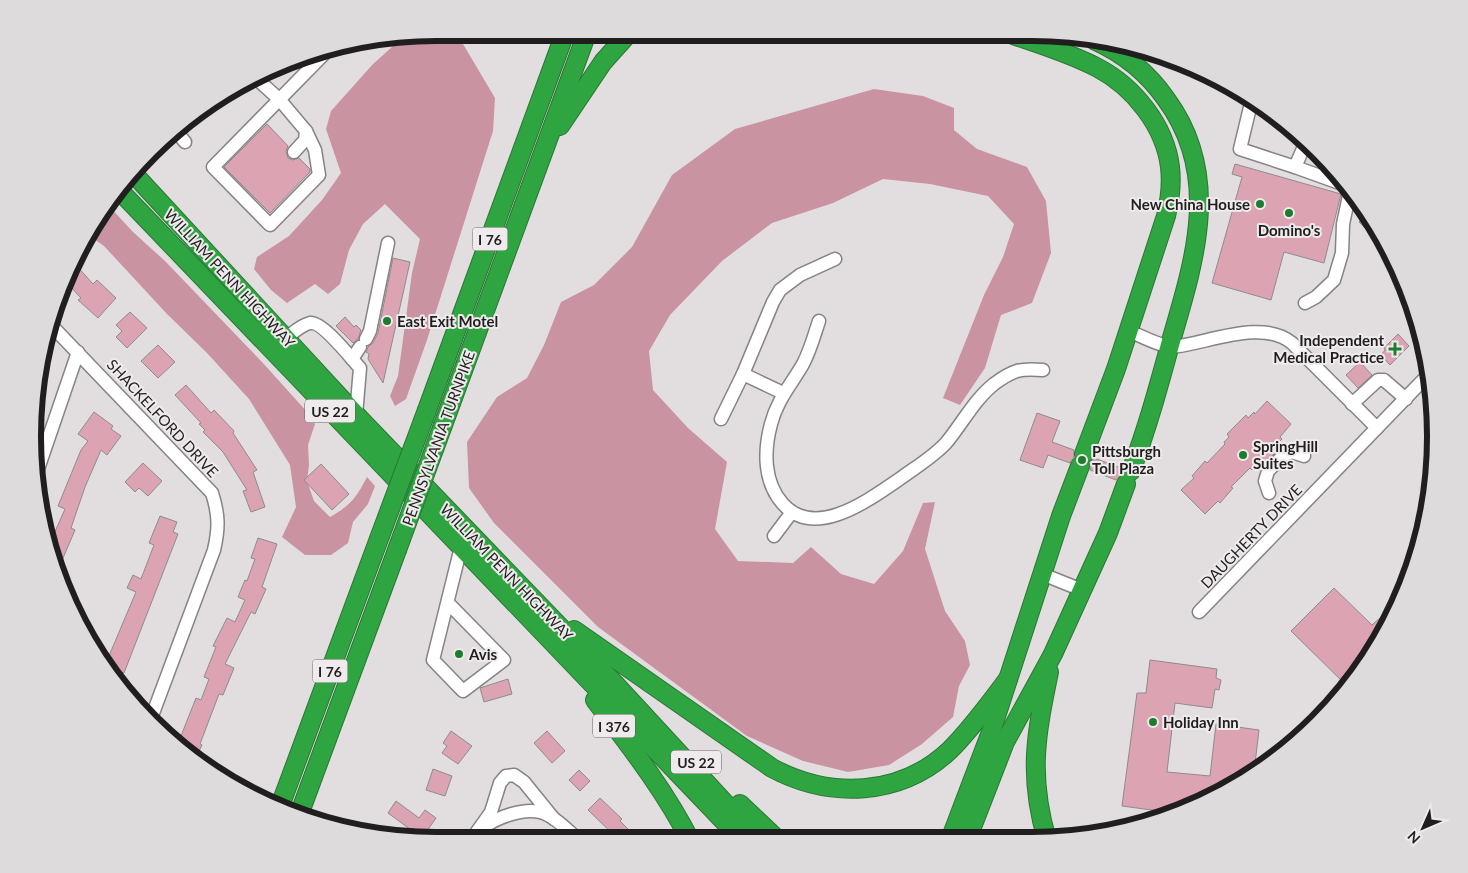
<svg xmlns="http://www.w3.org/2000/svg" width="1468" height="873" viewBox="0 0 1468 873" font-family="Lato,sans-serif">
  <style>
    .forest { fill: #ca93a2 }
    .building { fill: #dca4b3; stroke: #8f8b8c }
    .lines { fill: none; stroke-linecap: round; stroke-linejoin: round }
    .minor-casing { stroke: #878283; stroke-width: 15 }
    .highway-casing { stroke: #2a7635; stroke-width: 20 }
    .minor { stroke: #fff; stroke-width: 12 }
    .highway { stroke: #2fa541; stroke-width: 18 }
    .highway-bridge-casing { stroke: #2a7635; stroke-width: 20; stroke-linecap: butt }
    .highway-bridge { stroke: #2fa541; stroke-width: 18 }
    .poi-dot { fill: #1d7c2d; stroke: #efebec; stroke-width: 2 }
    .labels { text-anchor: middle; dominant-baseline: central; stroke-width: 4; stroke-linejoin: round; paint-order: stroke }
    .shield { fill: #efebec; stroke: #5e5c5c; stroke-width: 1 }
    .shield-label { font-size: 14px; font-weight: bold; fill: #201e1f }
    .poi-label { font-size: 15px; font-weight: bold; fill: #201e1f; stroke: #efebec; text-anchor: start }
    .street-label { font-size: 15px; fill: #201e1f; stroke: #efebec }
    .rim { fill: none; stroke: #201e1f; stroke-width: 6 }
  </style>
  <rect width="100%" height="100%" fill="#e2dedf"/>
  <g class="forest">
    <polygon points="437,33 449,33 463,44 495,98 493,131 427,340 406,399 395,406 390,396 398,376 412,273 420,239 385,204 363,224 349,250 340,284 328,294 315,284 287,303 271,290 254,269 257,257 289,236 322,200 341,173 326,129 331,111 373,64 402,38"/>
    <polygon points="874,89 923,96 954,108 954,130 977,149 1027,167 1046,201 1051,253 1032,303 1001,315 985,368 960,405 943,398 984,295 1003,257 1014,224 988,196 930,184 883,179 833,203 772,223 722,261 670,315 649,351 653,390 688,428 727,462 715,529 738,561 793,563 811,547 841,574 874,584 903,551 923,503 935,502 925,549 945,611 965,641 970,665 959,686 953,717 922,744 889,765 848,772 803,761 747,736 598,627 494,523 469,488 467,442 497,397 527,378 544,345 561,302 594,285 632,247 672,175 735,129"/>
    <path d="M 108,205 L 133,232 L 165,261 L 262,362 L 308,413 L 315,424 L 308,445 L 309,465 L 307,481 L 314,501 L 330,517 C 351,505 356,498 367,477 L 375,486 L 368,504 L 353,522 L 348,543 L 331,555 L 305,555 L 282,537 L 296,507 L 290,465 L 249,399 L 207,353 L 167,314 L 104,246 L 91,237 Z"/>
  </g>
  <g class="building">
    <polygon points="267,124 288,146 286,151 288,158 293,160 299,158 310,169 310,172 270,213 224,167"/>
    <polygon points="1235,164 1341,194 1324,263 1284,252 1271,300 1212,283 1242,177 1232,174"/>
    <polygon points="1368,213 1384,242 1381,244 1359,222"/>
    <polygon points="393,258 410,262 383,383 368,359 369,354 366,352 368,347 373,343 378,333"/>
    <polygon points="76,265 93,284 97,280 116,298 98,318 78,300 81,298 67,283"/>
    <polygon points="130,312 147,328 127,348 116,337 122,331 116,325"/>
    <polygon points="345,317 354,327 356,325 361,330 358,339 353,343 336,326"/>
    <polygon points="1398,334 1409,346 1390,365 1381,355 1385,350 1384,348"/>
    <polygon points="158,345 175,362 158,378 141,361"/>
    <polygon points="1360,362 1372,375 1358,388 1346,375"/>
    <polygon points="186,385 211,413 214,410 234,431 233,433 257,470 253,472 265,507 251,512 243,491 247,490 223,452 203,432 205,430 199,424 201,423 175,395"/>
    <polygon points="1267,401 1291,424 1280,437 1282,439 1276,445 1279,447 1278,450 1262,466 1258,463 1252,470 1250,468 1231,487 1233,488 1220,503 1218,501 1205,514 1181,490 1194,478 1192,476 1205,461 1207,463 1225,444 1224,442 1229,437 1227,434 1246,415 1248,418 1254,412 1255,414"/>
    <polygon points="94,412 113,426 111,429 121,436 107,455 101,450 85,487 71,528 75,530 57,572 54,566 50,543 65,509 58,506 81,450 88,441 78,434"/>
    <polygon points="1037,413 1060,421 1052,442 1074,450 1074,457 1070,463 1048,455 1043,468 1020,460"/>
    <polygon points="1094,458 1121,468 1121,475 1116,480 1090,470 1090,463"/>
    <polygon points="143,463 162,481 148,496 139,488 135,492 125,482"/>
    <polygon points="321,464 349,494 332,510 304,480"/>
    <polygon points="160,516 177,522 173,532 178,534 124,673 107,666 106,663 136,592 127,588 133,575 141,579 154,545 149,543"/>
    <polygon points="258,538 277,544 262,587 266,589 255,614 251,612 225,664 234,668 223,695 219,694 200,744 202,745 196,757 179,741 196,698 201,700 209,679 204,677 216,647 213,646 227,618 235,622 245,600 238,597 245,580 247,581 255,559 251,558"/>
    <polygon points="1334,588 1372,625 1382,616 1388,622 1367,661 1346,685 1291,631"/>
    <polygon points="1150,660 1217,669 1216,678 1221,680 1219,690 1215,689 1212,708 1175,703 1167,772 1210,776 1216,724 1259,730 1254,772 1233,787 1174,813 1122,806 1137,693 1146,693"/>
    <polygon points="508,679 512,694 484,702 480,688"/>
    <polygon points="451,731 472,746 458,764 442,753 447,746 443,743"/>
    <polygon points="547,731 565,751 552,763 534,743"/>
    <polygon points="433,769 452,776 445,796 426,790"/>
    <polygon points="579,770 590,781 580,791 569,780"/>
    <polygon points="600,798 622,819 620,821 639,840 619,840 588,810"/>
    <polygon points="396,801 419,818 425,810 436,818 422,838 388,813"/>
  </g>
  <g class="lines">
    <g class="minor-casing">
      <g id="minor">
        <polyline points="258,80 279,99 306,131 305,140 294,152"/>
        <polyline points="1252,99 1240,149 1295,167 1306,142"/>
        <polyline points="176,131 185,142"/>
        <polyline points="306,131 315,150 319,175 270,225 213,167 327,51"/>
        <polyline points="1295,167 1345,185"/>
        <polyline points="1305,303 1316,297 1334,280 1342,253 1343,224 1350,191"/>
        <path d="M 819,321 C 814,336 810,351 803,364 C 791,385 777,400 771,424 C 764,450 763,482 783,504 C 816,541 871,498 901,478 C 916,467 933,457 946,443 C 962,424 974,400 994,384 C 1013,370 1020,368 1043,370"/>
        <path d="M 51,325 L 212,493 C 219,515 219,528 214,550 L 152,716"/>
        <path d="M 1129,331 C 1139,335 1162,347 1172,347 C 1206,344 1262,318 1292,343 L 1377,428"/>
        <path d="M 286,338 C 293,333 301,325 310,323 C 322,321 351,358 360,368 L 356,415"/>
        <polyline points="366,339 370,331 388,243"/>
        <polyline points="352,359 360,347"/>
        <polyline points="783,393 743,374 773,302 780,290 800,275 835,259"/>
        <polyline points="1352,404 1378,380 1384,380 1406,399"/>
        <polyline points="721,419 743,374"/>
        <polyline points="38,469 78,352"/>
        <polyline points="1269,493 1265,481 1268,471 1284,455 1292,452 1304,456"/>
        <polyline points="774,536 792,512"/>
        <polyline points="1042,574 1082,590"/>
        <polyline points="448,603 504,660 463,691 433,660 461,547"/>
        <polyline points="1199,612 1429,374"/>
        <path d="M 484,827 C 498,817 523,808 540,812 C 555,816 568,831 579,840"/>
        <polyline points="476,833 491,812 500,783 506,776 514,775 524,782 554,819"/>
      </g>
    </g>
    <g class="highway-casing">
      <g id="highway">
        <path d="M 1008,33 C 1038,44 1070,53 1098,68 C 1134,87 1165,126 1170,167 C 1172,184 1170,200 1166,216 L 1116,369 L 1084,454"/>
        <path d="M 1094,40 C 1123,53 1148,73 1166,99 C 1222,175 1195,259 1171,341 C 1159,385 1147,429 1131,471"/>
        <polyline points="560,126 603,62 629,33"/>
        <polyline points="133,173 360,419 615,684 759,840"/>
        <polyline points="118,189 742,840"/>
        <polyline points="427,410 565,33"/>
        <polyline points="443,425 587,33"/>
        <path d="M 574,630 L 772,768 C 830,799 900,797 950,750 C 972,728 990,703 1008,679"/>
        <path d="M 595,700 C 629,745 664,789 690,840"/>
        <polyline points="740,804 778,840"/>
        <polyline points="280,806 380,536"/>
        <polyline points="299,815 397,550"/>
        <polyline points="950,840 991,732 1061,516 1080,466"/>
        <polyline points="967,840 1005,742 1053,654 1108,533 1126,484"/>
        <path d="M 1047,840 C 1028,775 1036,735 1049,672"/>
      </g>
    </g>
    <use href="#minor" class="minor"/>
    <use href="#highway" class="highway"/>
    <g class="highway-bridge-casing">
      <g id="highway-bridge">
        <polyline points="380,536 427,410"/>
        <polyline points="397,550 443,425"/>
      </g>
    </g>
    <use href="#highway-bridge" class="highway-bridge"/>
  </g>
  <g class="poi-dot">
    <circle cx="1260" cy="204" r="5"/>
    <circle cx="1289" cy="213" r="5"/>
    <circle cx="387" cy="321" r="5"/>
    <path d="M1392.5 341.5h5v5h5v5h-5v5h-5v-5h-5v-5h5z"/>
    <circle cx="1243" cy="455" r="5"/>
    <circle cx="1082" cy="460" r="5"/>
    <circle cx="459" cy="654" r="5"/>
    <circle cx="1153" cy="722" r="5"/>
  </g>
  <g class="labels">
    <g class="shield">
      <rect x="472.5" y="227.5" width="35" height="23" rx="4"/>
      <rect x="305" y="399.5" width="50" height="23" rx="4"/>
      <rect x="312.5" y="659.5" width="35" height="23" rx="4"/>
      <rect x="593" y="714.5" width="42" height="23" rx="4"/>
      <rect x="671" y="750.5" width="50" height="23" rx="4"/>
    </g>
    <g class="shield-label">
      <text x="490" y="239">I 76</text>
      <text x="330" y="411">US 22</text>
      <text x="330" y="671">I 76</text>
      <text x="614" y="726">I 376</text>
      <text x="696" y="762">US 22</text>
    </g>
    <g class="poi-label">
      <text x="1250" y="204" text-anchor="end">New China House</text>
      <text x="1289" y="230" text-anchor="middle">Domino's</text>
      <text x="397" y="321">East Exit Motel</text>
      <text x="1384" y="340" text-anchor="end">Independent<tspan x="1384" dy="17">Medical Practice</tspan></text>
      <text x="1253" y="446">SpringHill<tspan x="1253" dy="17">Suites</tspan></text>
      <text x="1092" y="451">Pittsburgh<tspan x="1092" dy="17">Toll Plaza</tspan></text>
      <text x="469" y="654">Avis</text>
      <text x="1163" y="722">Holiday Inn</text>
    </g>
    <g class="street-label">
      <text transform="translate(230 278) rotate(47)">WILLIAM PENN HIGHWAY</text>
      <text transform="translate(163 418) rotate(47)">SHACKELFORD DRIVE</text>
      <text transform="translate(438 438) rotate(-70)">PENNSYLVANIA TURNPIKE</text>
      <text transform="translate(1251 536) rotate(-46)">DAUGHERTY DRIVE</text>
      <text transform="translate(507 572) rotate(46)">WILLIAM PENN HIGHWAY</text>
    </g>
  </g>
  <path d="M0 0H1468V873H0ZM436 41H1032A395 395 0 0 1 1427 436V437A395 395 0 0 1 1032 832H436A395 395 0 0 1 41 437V436A395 395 0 0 1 436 41Z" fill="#dedbdc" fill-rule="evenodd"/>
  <path class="rim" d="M436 41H1032A395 395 0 0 1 1427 436V437A395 395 0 0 1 1032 832H436A395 395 0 0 1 41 437V436A395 395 0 0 1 436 41Z"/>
  <g transform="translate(1423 828) rotate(225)" stroke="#efebec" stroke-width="4" paint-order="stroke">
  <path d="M0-4L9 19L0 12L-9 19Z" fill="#201e1f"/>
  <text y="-8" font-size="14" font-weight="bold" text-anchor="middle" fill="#201e1f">N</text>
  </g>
</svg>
